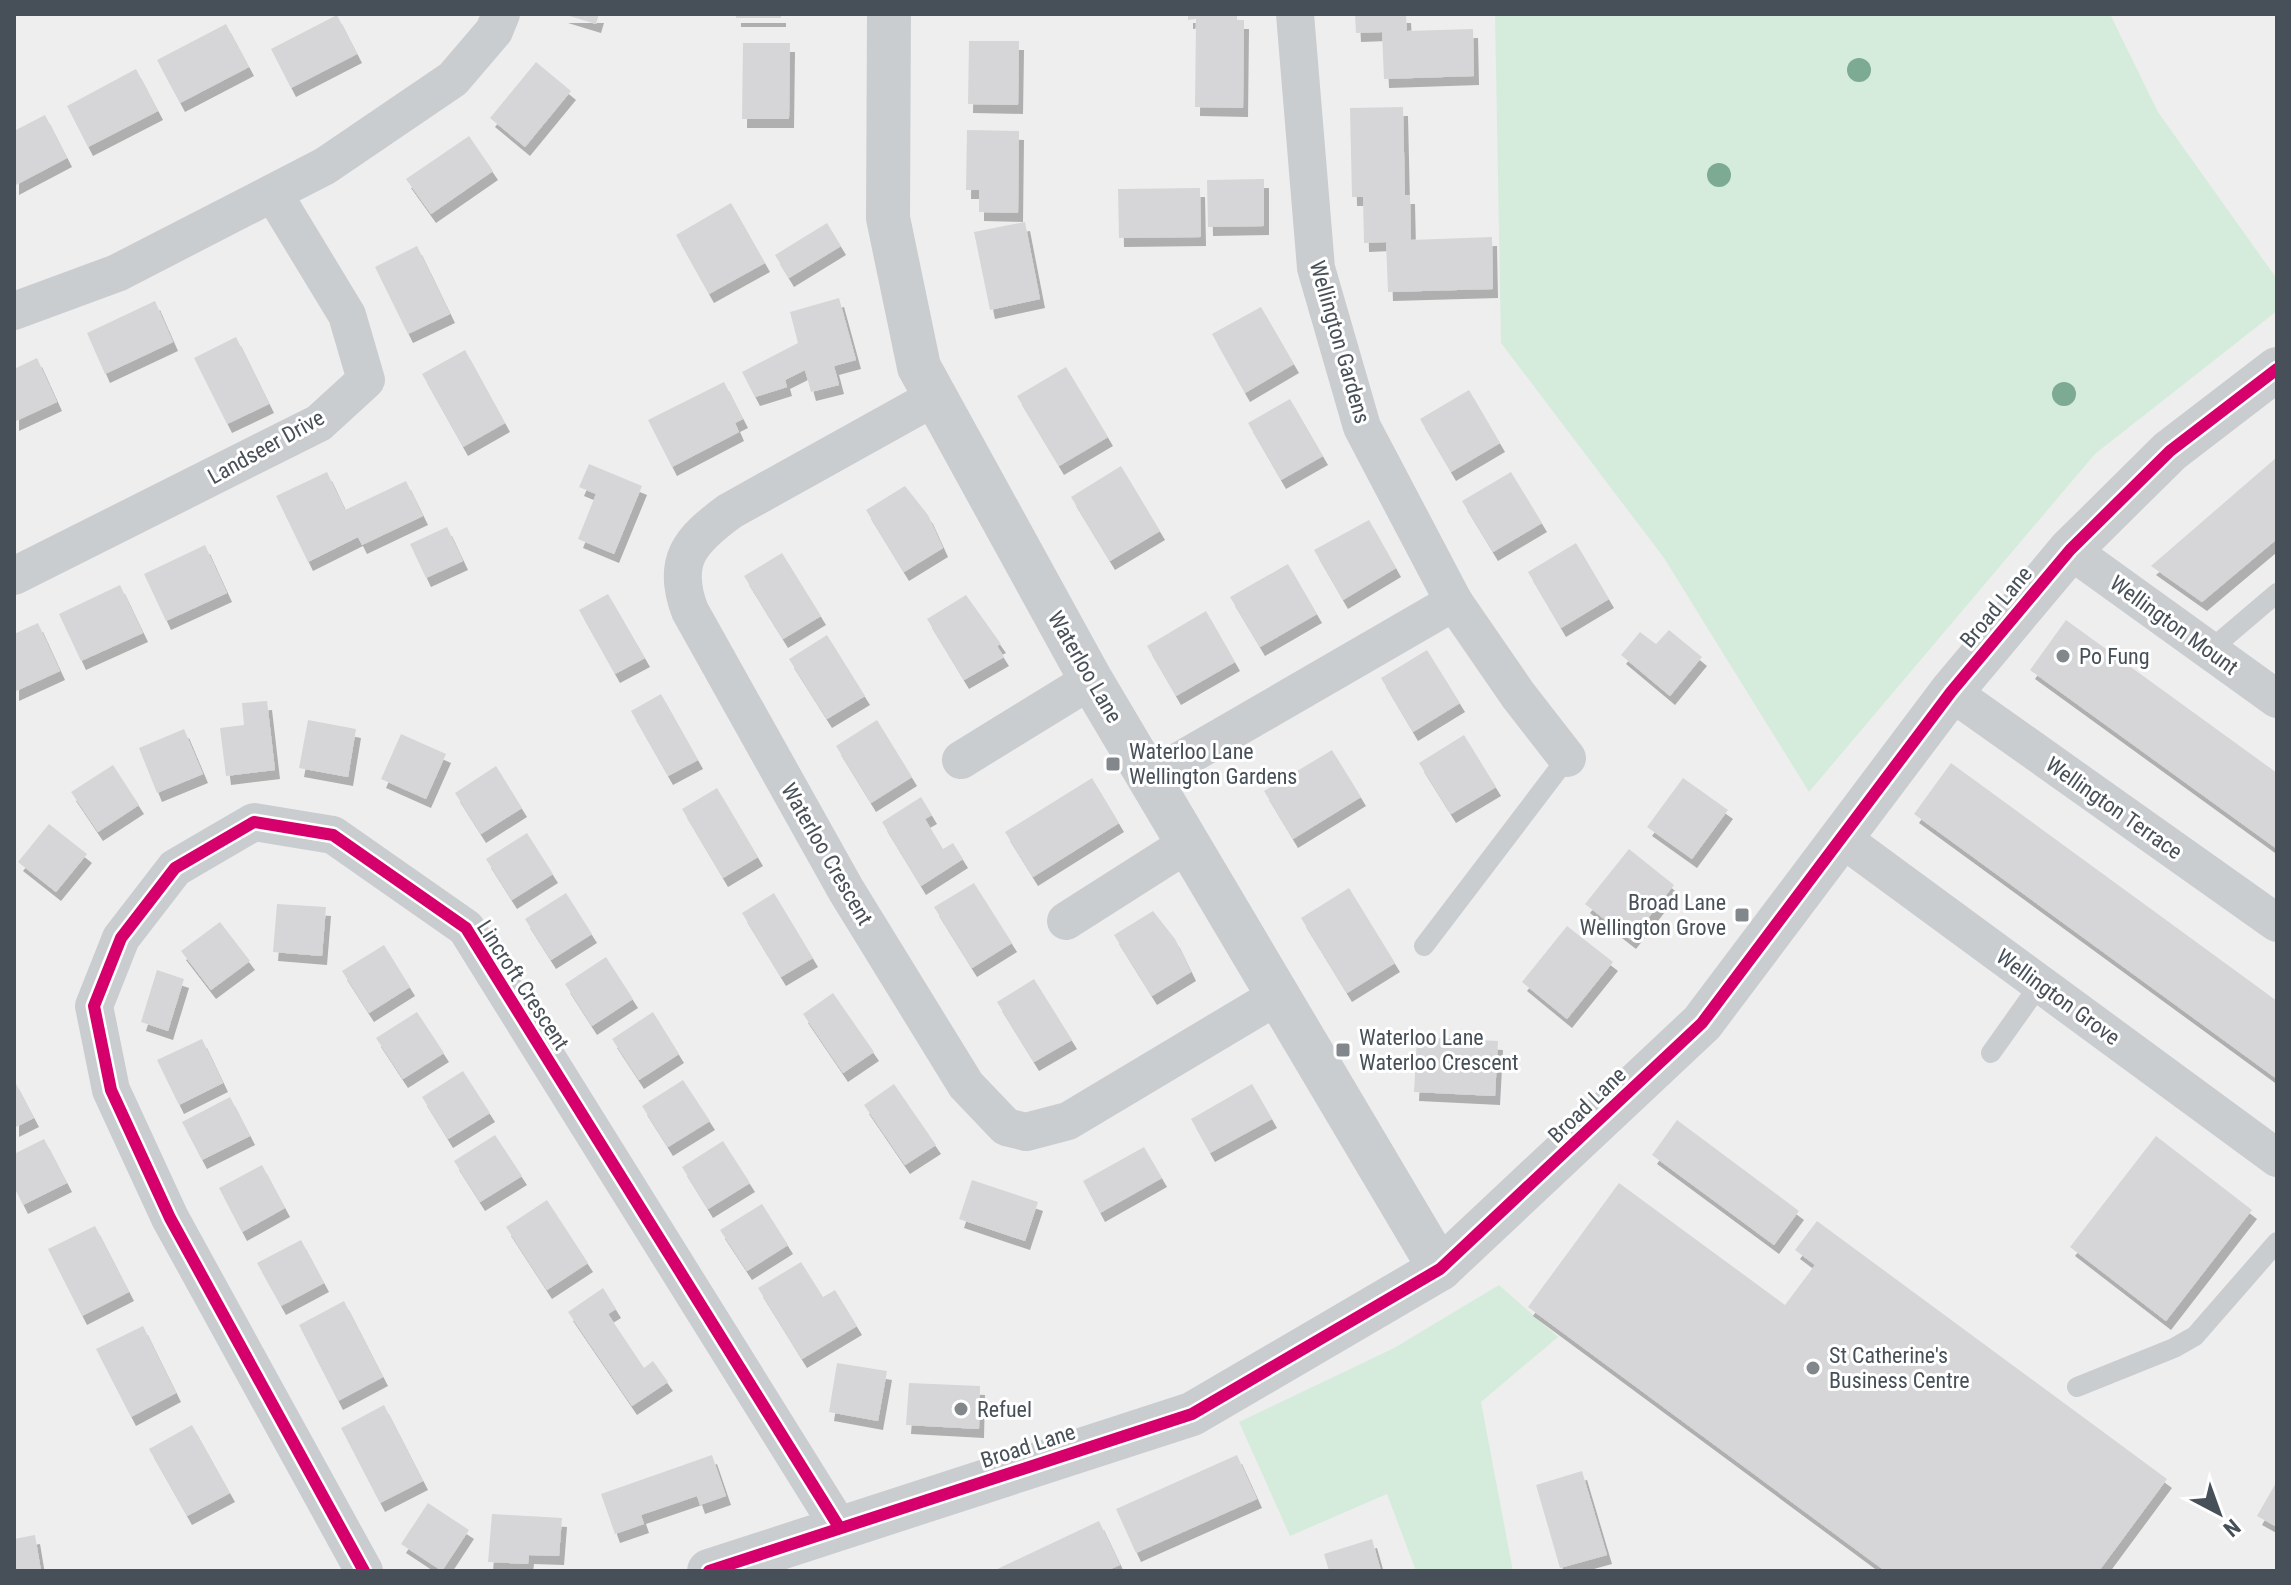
<svg xmlns="http://www.w3.org/2000/svg" width="2291" height="1585" viewBox="0 0 2291 1585" font-family="'Roboto Condensed',sans-serif">
  <style>
    .green { fill: #d5ecdd }
    .building { fill: #d6d6d8; filter: url(#shadow) }
    .lines { fill: none; stroke-linecap: round; stroke-linejoin: round }
    .service { stroke: #cacdcf; stroke-width: 20 }
    .minor { stroke: #cacdcf; stroke-width: 38 }
    .tertiary { stroke: #cacdcf; stroke-width: 44 }
    .cycleway-casing { stroke: #fff; stroke-width: 17 }
    .cycleway { stroke: #d6006c; stroke-width: 12 }
    .tree { fill: #7daa93 }
    .poi-dot { fill: #82878c; stroke: #fff; stroke-width: 3 }
    .labels { text-anchor: middle; dominant-baseline: central; stroke-width: 6; stroke-linejoin: round; paint-order: stroke }
    .street-label { font-size: 22px; fill: #475058; stroke: #fff }
    .poi-label { font-size: 22px; fill: #475058; stroke: #fff; text-anchor: start }
  </style>
  <defs>
    <filter id="shadow"><feDropShadow dx="5" dy="9" stdDeviation="0" flood-color="#0004"/></filter>
  </defs>
  <rect width="100%" height="100%" fill="#efeeee"/>
  <g class="green">
    <polygon points="1495,14 2110,14 2158,112 2277,279 2277,311 2095,454 1809,792 1664,558 1501,343"/>
    <polygon points="1499,1285 1558,1337 1481,1402 1513,1571 1416,1571 1387,1494 1290,1536 1239,1422 1394,1348"/>
  </g>
  <g class="building">
    <polygon points="563,14 599,14 596,24"/>
    <rect x="736" y="14" width="45" height="4"/>
    <polygon points="1188,14 1237,14 1237,20 1244,20 1243,108 1195,107 1196,19 1188,20"/>
    <polygon points="1355,14 1406,14 1407,31 1473,29 1474,76 1384,79 1382,32 1356,33"/>
    <polygon points="337,15 357,54 291,88 271,49"/>
    <polygon points="226,24 249,67 180,103 157,60"/>
    <polygon points="969,41 1019,41 1018,105 968,104"/>
    <polygon points="743,43 790,43 789,119 742,119"/>
    <polygon points="536,62 571,91 525,147 490,118"/>
    <polygon points="136,69 158,111 88,147 67,106"/>
    <polygon points="1403,107 1405,195 1410,195 1411,240 1492,237 1493,289 1388,292 1386,242 1364,243 1363,197 1352,197 1350,108"/>
    <polygon points="45,115 67,158 14,186 14,131"/>
    <polygon points="967,130 1019,131 1018,213 979,212 979,190 966,190"/>
    <polygon points="469,136 493,171 431,214 406,179"/>
    <polygon points="1264,179 1264,226 1208,227 1207,180"/>
    <polygon points="1200,188 1201,237 1119,238 1118,189"/>
    <polygon points="731,203 765,263 709,294 676,235"/>
    <polygon points="1025,222 1040,299 990,310 974,232"/>
    <polygon points="827,223 841,246 789,278 775,255"/>
    <polygon points="417,246 450,314 408,334 375,267"/>
    <polygon points="839,298 856,360 834,366 839,385 811,392 805,370 785,380 787,387 755,397 742,372 798,343 790,312"/>
    <polygon points="155,301 173,342 105,374 87,333"/>
    <polygon points="1261,307 1294,364 1245,393 1212,334"/>
    <polygon points="236,337 269,404 227,424 194,358"/>
    <polygon points="465,350 505,423 463,447 422,374"/>
    <polygon points="37,358 57,402 14,422 14,369"/>
    <polygon points="1066,367 1108,437 1059,466 1017,396"/>
    <polygon points="724,382 743,419 735,423 739,432 672,467 648,420"/>
    <polygon points="1469,390 1500,443 1451,472 1420,419"/>
    <polygon points="1290,399 1323,456 1281,480 1248,423"/>
    <polygon points="2277,457 2277,539 2202,602 2151,566"/>
    <polygon points="589,464 642,486 614,554 578,539 596,494 579,487"/>
    <polygon points="1121,466 1160,531 1110,561 1071,497"/>
    <polygon points="327,472 345,510 406,481 423,516 362,545 358,537 308,562 276,496"/>
    <polygon points="1511,472 1542,523 1493,552 1462,501"/>
    <polygon points="905,486 928,515 943,548 904,572 866,510"/>
    <polygon points="1369,520 1396,568 1343,600 1314,550"/>
    <polygon points="447,527 463,561 426,578 410,544"/>
    <polygon points="1576,543 1609,599 1561,628 1528,572"/>
    <polygon points="205,545 227,593 166,621 144,574"/>
    <polygon points="782,553 821,616 783,639 744,576"/>
    <polygon points="1288,564 1317,614 1260,647 1230,597"/>
    <polygon points="120,585 143,633 81,661 59,614"/>
    <polygon points="608,594 645,658 615,674 579,610"/>
    <polygon points="966,595 1001,644 997,646 1004,657 964,680 927,619"/>
    <polygon points="1206,611 1235,662 1176,696 1147,646"/>
    <polygon points="2066,620 2277,773 2277,849 2030,670"/>
    <polygon points="38,623 60,671 14,692 14,634"/>
    <polygon points="1669,630 1702,657 1670,696 1621,655 1640,632 1656,644"/>
    <polygon points="827,635 865,696 827,719 789,659"/>
    <polygon points="1427,650 1460,703 1413,732 1381,678"/>
    <polygon points="661,694 698,760 668,776 631,711"/>
    <polygon points="267,701 275,770 226,776 220,728 244,725 242,703"/>
    <polygon points="308,720 356,729 348,777 299,768"/>
    <polygon points="877,720 912,777 871,803 836,746"/>
    <polygon points="184,729 203,774 157,793 139,748"/>
    <polygon points="401,734 446,754 426,799 381,779"/>
    <polygon points="1464,735 1496,787 1451,814 1419,763"/>
    <polygon points="1332,750 1361,797 1293,839 1264,791"/>
    <polygon points="1951,763 2277,1001 2277,1079 1914,814"/>
    <polygon points="113,765 139,805 98,832 71,792"/>
    <polygon points="496,766 522,808 481,834 455,793"/>
    <polygon points="1092,778 1119,823 1033,877 1005,832"/>
    <polygon points="1683,778 1728,810 1692,859 1647,827"/>
    <polygon points="717,788 758,857 723,878 682,809"/>
    <polygon points="921,797 932,815 925,819 943,849 953,843 963,859 921,886 882,822"/>
    <polygon points="49,824 87,854 56,892 18,862"/>
    <polygon points="527,833 553,874 512,900 486,859"/>
    <polygon points="1629,849 1674,885 1631,940 1585,904"/>
    <polygon points="974,883 1012,943 972,968 934,907"/>
    <polygon points="1349,888 1395,963 1347,993 1301,918"/>
    <polygon points="566,893 592,934 551,960 525,919"/>
    <polygon points="774,893 813,958 781,977 742,913"/>
    <polygon points="277,904 326,907 322,956 273,952"/>
    <polygon points="1153,911 1175,939 1191,972 1152,996 1114,935"/>
    <polygon points="220,922 250,961 211,990 181,951"/>
    <polygon points="1567,926 1613,962 1567,1019 1522,982"/>
    <polygon points="384,945 410,987 369,1013 342,971"/>
    <polygon points="606,957 633,999 592,1026 565,984"/>
    <polygon points="157,970 184,979 168,1031 141,1022"/>
    <polygon points="1034,979 1072,1040 1034,1062 997,1002"/>
    <polygon points="833,993 874,1052 843,1073 803,1014"/>
    <polygon points="417,1012 444,1053 403,1079 376,1038"/>
    <polygon points="653,1012 679,1054 639,1080 612,1039"/>
    <polygon points="1417,1037 1498,1041 1495,1096 1414,1092"/>
    <polygon points="202,1039 223,1083 179,1105 157,1060"/>
    <polygon points="463,1071 490,1113 448,1139 422,1097"/>
    <polygon points="14,1080 34,1118 14,1128"/>
    <polygon points="683,1080 710,1121 668,1147 642,1106"/>
    <polygon points="894,1084 936,1145 905,1165 864,1105"/>
    <polygon points="1252,1084 1272,1119 1210,1153 1191,1119"/>
    <polygon points="230,1097 250,1136 202,1160 182,1122"/>
    <polygon points="1677,1120 1799,1211 1774,1245 1652,1155"/>
    <polygon points="495,1135 522,1176 480,1202 454,1161"/>
    <polygon points="2156,1136 2252,1210 2166,1321 2070,1247"/>
    <polygon points="44,1139 67,1183 23,1205 14,1187 14,1154"/>
    <polygon points="723,1141 750,1183 708,1209 682,1167"/>
    <polygon points="1144,1147 1162,1178 1100,1213 1083,1181"/>
    <polygon points="262,1165 285,1208 242,1232 219,1188"/>
    <polygon points="972,1180 1038,1202 1025,1241 959,1219"/>
    <polygon points="1619,1183 1785,1305 1815,1265 1795,1250 1817,1221 2167,1479 2099,1571 1885,1571 1528,1307"/>
    <polygon points="547,1200 588,1263 547,1290 506,1227"/>
    <polygon points="762,1204 788,1245 747,1271 720,1230"/>
    <polygon points="95,1226 129,1292 82,1316 48,1249"/>
    <polygon points="301,1240 324,1283 281,1306 257,1263"/>
    <polygon points="801,1262 823,1297 835,1290 857,1326 802,1359 758,1288"/>
    <polygon points="603,1288 616,1309 608,1314 644,1368 653,1361 668,1382 632,1406 568,1312"/>
    <polygon points="344,1301 383,1377 338,1401 299,1325"/>
    <polygon points="143,1326 176,1393 131,1417 96,1349"/>
    <polygon points="837,1363 887,1371 878,1421 829,1412"/>
    <polygon points="909,1383 980,1386 979,1429 906,1425"/>
    <polygon points="384,1405 423,1481 380,1503 341,1428"/>
    <polygon points="192,1425 230,1493 187,1516 149,1449"/>
    <polygon points="712,1455 726,1496 700,1505 697,1496 641,1515 644,1524 615,1534 601,1494"/>
    <polygon points="1237,1455 1257,1499 1136,1553 1116,1509"/>
    <polygon points="1582,1471 1607,1555 1560,1568 1536,1485"/>
    <polygon points="2277,1481 2277,1527 2257,1516"/>
    <polygon points="428,1503 469,1530 442,1571 401,1544"/>
    <polygon points="492,1514 562,1518 559,1556 529,1555 528,1564 488,1562"/>
    <polygon points="1099,1521 1120,1565 1106,1571 993,1571"/>
    <polygon points="35,1535 41,1571 14,1571 14,1539"/>
    <polygon points="1372,1539 1381,1571 1329,1571 1324,1554"/>
  </g>
  <g class="lines">
    <g class="service">
      <polyline points="2210,650 2277,593"/>
      <polyline points="1424,946 1567,758"/>
      <polyline points="1991,1053 2040,984"/>
      <polyline points="2077,1387 2174,1348 2195,1336 2277,1242"/>
    </g>
    <g class="minor">
      <polyline points="1295,14 1316,268 1362,427 1454,602 1518,695 1567,758"/>
      <polyline points="14,311 117,273 325,166 453,79 494,31 501,14"/>
      <path d="M 935,397 L 730,511 C 690,540 671,561 690,611 L 846,890 L 966,1085 L 1006,1127 L 1026,1132 L 1068,1121 L 1277,996"/>
      <polyline points="2070,550 2277,699"/>
      <polyline points="14,576 319,423 366,380 347,315 273,193"/>
      <polyline points="1951,692 2277,923"/>
      <polyline points="961,760 1091,680"/>
      <polyline points="1150,778 1454,602"/>
      <polyline points="1840,837 2277,1158"/>
      <polyline points="1066,921 1187,844"/>
      <polyline points="364,1571 170,1218 111,1090 94,1006 121,938 175,868 254,822 333,835 466,928 839,1527"/>
    </g>
    <g class="tertiary">
      <polyline points="889,14 888,218 919,367 1091,680 1440,1269"/>
      <polyline points="709,1571 1192,1414 1440,1269 1702,1023 1951,692 2070,550 2170,451 2277,369"/>
    </g>
    <g class="cycleway-casing">
      <g id="cycleway">
        <polyline points="364,1571 170,1218 111,1090 94,1006 121,938 175,868 254,822 333,835 466,928 839,1527"/>
        <polyline points="709,1571 1192,1414 1440,1269 1702,1023 1951,692 2070,550 2170,451 2277,369"/>
      </g>
    </g>
    <use href="#cycleway" class="cycleway"/>
  </g>
  <g class="tree">
    <circle cx="1859" cy="70" r="12"/>
    <circle cx="1719" cy="175" r="12"/>
    <circle cx="2064" cy="394" r="12"/>
  </g>
  <g class="poi-dot">
    <circle cx="2063" cy="656" r="8"/>
    <rect x="1105" y="756" width="16" height="16" rx="4"/>
    <rect x="1734" y="907" width="16" height="16" rx="4"/>
    <rect x="1335" y="1042" width="16" height="16" rx="4"/>
    <circle cx="1813" cy="1368" r="8"/>
    <circle cx="961" cy="1409" r="8"/>
  </g>
  <g class="labels">
    <g class="street-label">
      <text transform="translate(1340 342) rotate(74)">Wellington Gardens</text>
      <text transform="translate(266 447) rotate(-29)">Landseer Drive</text>
      <text transform="translate(1996 607) rotate(-50)">Broad Lane</text>
      <text transform="translate(2174 625) rotate(36)">Wellington Mount</text>
      <text transform="translate(1085 667) rotate(60)">Waterloo Lane</text>
      <text transform="translate(2114 808) rotate(35)">Wellington Terrace</text>
      <text transform="translate(827 854) rotate(60)">Waterloo Crescent</text>
      <text transform="translate(523 985) rotate(57)">Lincroft Crescent</text>
      <text transform="translate(2058 997) rotate(36)">Wellington Grove</text>
      <text transform="translate(1587 1105) rotate(-44)">Broad Lane</text>
      <text transform="translate(1028 1446) rotate(-18)">Broad Lane</text>
    </g>
    <g class="poi-label">
      <text x="2079" y="656">Po Fung</text>
      <text x="1129" y="751">Waterloo Lane<tspan x="1129" dy="25">Wellington Gardens</tspan></text>
      <text x="1726" y="902" text-anchor="end">Broad Lane<tspan x="1726" dy="25">Wellington Grove</tspan></text>
      <text x="1359" y="1037">Waterloo Lane<tspan x="1359" dy="25">Waterloo Crescent</tspan></text>
      <text x="1829" y="1355">St Catherine's<tspan x="1829" dy="25">Business Centre</tspan></text>
      <text x="977" y="1409">Refuel</text>
    </g>
  </g>
  <rect width="2291" height="1585" fill="none" stroke="#475058" stroke-width="32"/>
  <g transform="translate(2219 1513) rotate(139)" stroke="#ffffff" stroke-width="6" paint-order="stroke">
  <path d="M0-6L14 30L0 20L-14 30Z" fill="#475058"/>
  <text y="-12" font-size="22" font-weight="bold" text-anchor="middle" fill="#475058">N</text>
  </g>
</svg>
